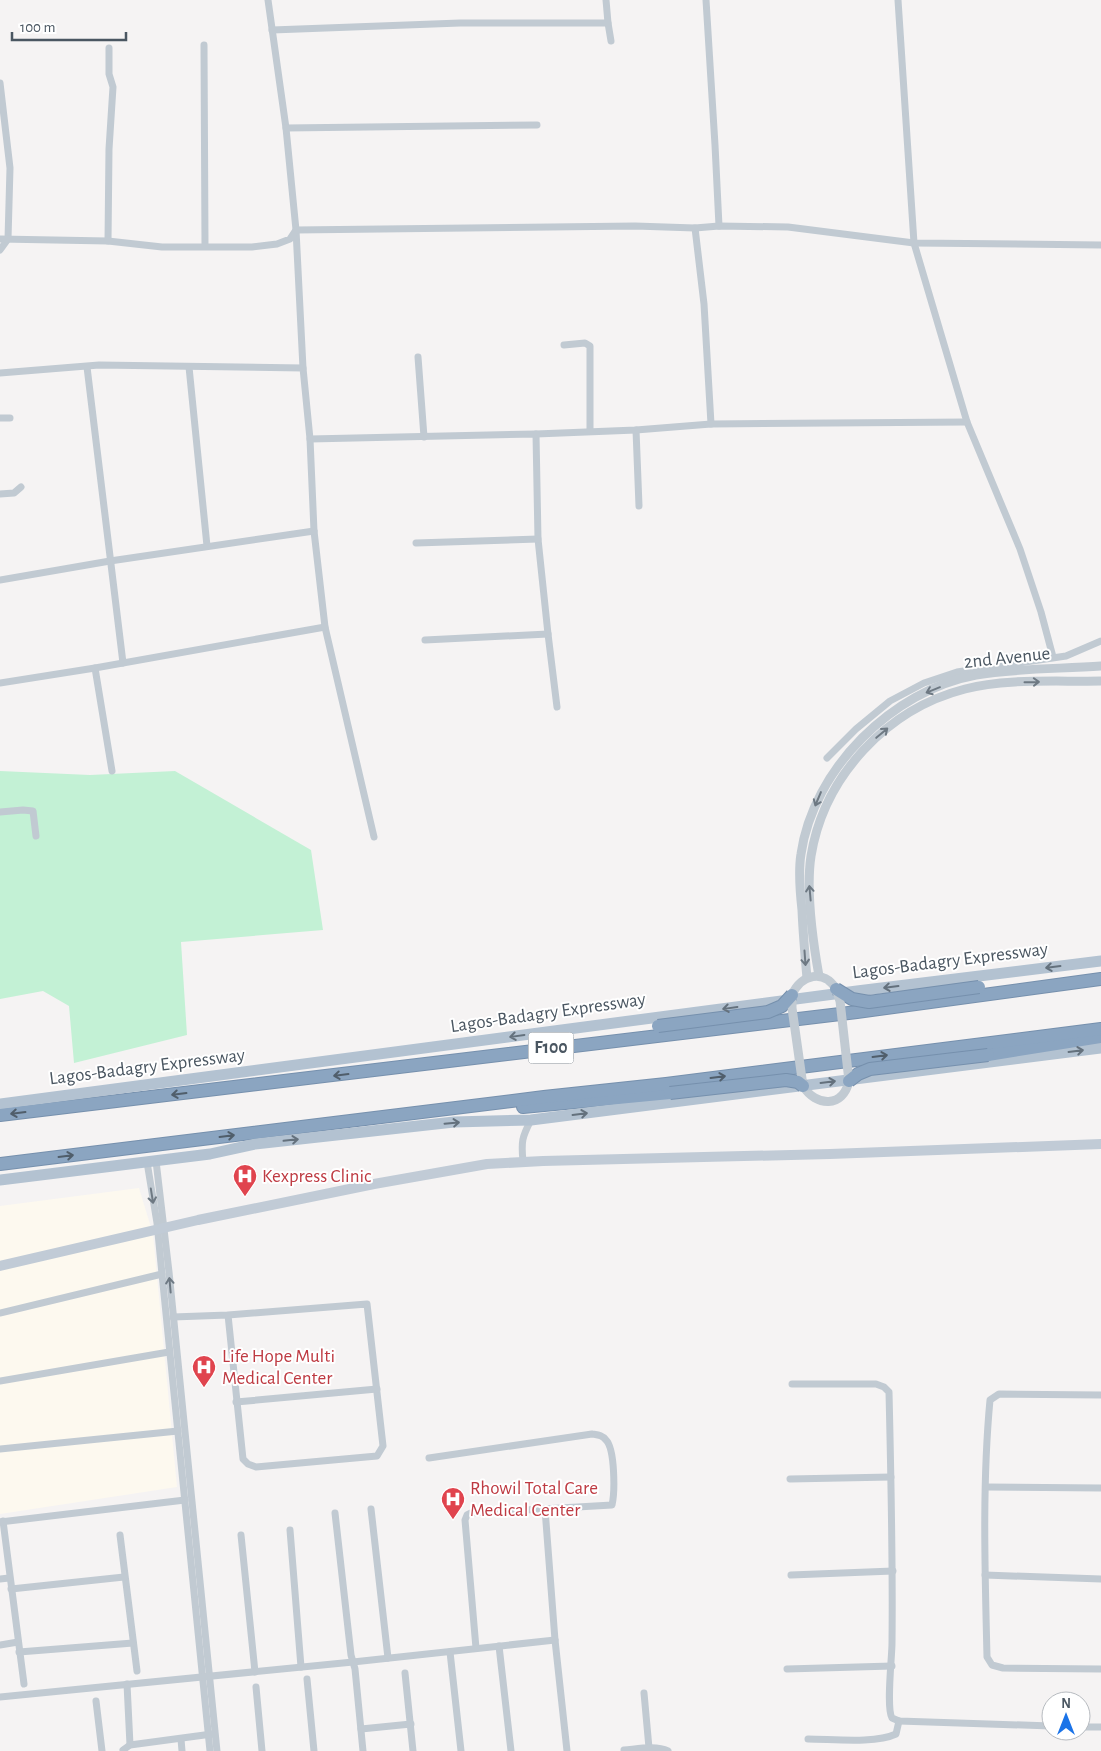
<svg xmlns="http://www.w3.org/2000/svg" width="1101" height="1751" viewBox="0 0 1101 1751" font-family="'Alegreya Sans',sans-serif">
  <style>
    .commercial { fill: #fdf9ef }
    .green { fill: #c3f1d5 }
    .lines { fill: none; stroke-linecap: round; stroke-linejoin: round }
    .motorway-casing { stroke: #7690ad; stroke-width: 14 }
    .minor { stroke: #c1cad2; stroke-width: 7 }
    .tertiary { stroke: #c1cad2; stroke-width: 9 }
    .secondary { stroke: #c1cbd6; stroke-width: 10 }
    .primary { stroke: #b3c2d1; stroke-width: 11 }
    .motorway { stroke: #8ba5c1; stroke-width: 12 }
    .motorway-bridge-casing { stroke: #7690ad; stroke-width: 14; stroke-linecap: butt }
    .tertiary-bridge { stroke: #c1cad2; stroke-width: 9 }
    .motorway-bridge { stroke: #8ba5c1; stroke-width: 12 }
    .oneway { stroke: #6e7983 }
    .oneway2 { stroke: #64717d }
    .oneway3 { stroke: #505e6b }
    .labels { text-anchor: middle; dominant-baseline: central; stroke-width: 4; stroke-linejoin: round; paint-order: stroke }
    .shield { fill: #fff; stroke: #808990; stroke-width: 1 }
    .shield-label { font-size: 18px; font-weight: bold; fill: #4a5661 }
    .street-label { font-size: 19px; fill: #4a5661; stroke: #fff }
    .health-label { font-size: 19px; fill: #be3a42; stroke: #fff; text-anchor: start }
  </style>
  <rect width="100%" height="100%" fill="#f5f3f3"/>
  <polygon class="commercial" points="139,1188 153,1234 177,1487 0,1514 0,1206"/>
  <polygon class="green" points="0,771 90,775 175,771 311,850 323,930 181,942 187,1035 74,1063 69,1006 43,991 0,999"/>
  <g class="lines">
    <g class="motorway-casing">
      <g id="motorway">
        <polyline points="988,1055 1101,1037"/>
        <polyline points="523,1107 670,1093"/>
        <polyline points="0,1115 857,1012 1101,979"/>
        <polyline points="0,1164 544,1097 666,1084 1101,1029"/>
      </g>
    </g>
    <g class="minor">
      <polyline points="268,0 286,128 296,230 303,368"/>
      <polyline points="706,0 715,145 719,226"/>
      <polyline points="898,0 914,243 967,422 1020,549 1041,612 1053,657"/>
      <polyline points="608,23 611,41"/>
      <polyline points="272,30 460,23 608,23 606,0"/>
      <polyline points="204,45 205,246"/>
      <polyline points="0,83 10,168 8,239 0,250"/>
      <polyline points="286,128 537,125"/>
      <polyline points="695,228 704,304 711,424"/>
      <polyline points="0,239 108,241 162,247 252,247 277,244 290,239 296,230 635,226 695,228 719,226 788,227 914,243 1101,245"/>
      <polyline points="108,241 109,149 113,87 109,74 109,48"/>
      <polyline points="564,345 585,343 590,346 590,431"/>
      <polyline points="418,357 424,437"/>
      <polyline points="87,367 123,663"/>
      <polyline points="189,367 207,546"/>
      <polyline points="0,373 99,365 303,368 310,439 314,531 325,627 374,837"/>
      <polyline points="0,418 10,418"/>
      <polyline points="636,430 639,506"/>
      <polyline points="536,434 636,430 711,424 967,422"/>
      <polyline points="310,439 536,434 538,539 548,634 557,707"/>
      <polyline points="0,494 14,493 21,487"/>
      <polyline points="416,543 538,539"/>
      <polyline points="0,580 110,561 314,531"/>
      <polyline points="425,640 548,634"/>
      <polyline points="95,668 112,771"/>
      <polyline points="0,683 95,668 325,627"/>
      <polyline points="827,758 856,729 890,701 924,683 957,672 1066,656 1101,641"/>
      <polyline points="0,812 23,810 33,811 36,836"/>
      <polyline points="156,1161 169,1272 217,1751"/>
      <path d="M 523,1161 C 521,1142 522,1137 531,1120"/>
      <polyline points="147,1162 157,1223 162,1274 210,1751"/>
      <polyline points="0,1313 162,1274"/>
      <polyline points="173,1317 228,1315 367,1304 383,1446 377,1456 256,1467 248,1464 243,1459 228,1315"/>
      <polyline points="0,1381 169,1352"/>
      <path d="M 792,1384 L 876,1384 L 884,1387 L 889,1392 C 891,1476 893,1559 892,1643 C 892,1657 886,1708 892,1718 L 899,1721 L 1051,1726"/>
      <path d="M 1101,1395 L 999,1394 L 990,1400 C 982,1485 985,1572 987,1657 L 992,1665 L 1003,1668 L 1101,1669"/>
      <polyline points="236,1402 377,1389"/>
      <polyline points="0,1449 178,1431"/>
      <path d="M 429,1458 L 592,1434 C 598,1435 602,1435 606,1440 C 615,1449 615,1492 612,1505 L 471,1513 L 467,1515 L 465,1520 L 476,1648"/>
      <polyline points="790,1479 891,1477"/>
      <polyline points="986,1487 1101,1488"/>
      <polyline points="371,1509 388,1658"/>
      <polyline points="545,1509 555,1640 567,1751"/>
      <polyline points="335,1513 351,1655 355,1669 363,1751"/>
      <polyline points="3,1521 24,1684"/>
      <polyline points="0,1522 185,1500"/>
      <polyline points="290,1530 301,1667"/>
      <polyline points="120,1535 137,1671"/>
      <polyline points="241,1535 255,1672"/>
      <polyline points="791,1575 893,1571"/>
      <polyline points="985,1575 1101,1579"/>
      <polyline points="0,1579 9,1578"/>
      <polyline points="11,1589 124,1577"/>
      <polyline points="0,1645 18,1642"/>
      <polyline points="499,1646 511,1751"/>
      <polyline points="19,1652 133,1643"/>
      <polyline points="450,1652 461,1751"/>
      <polyline points="787,1669 892,1666"/>
      <polyline points="405,1673 413,1751"/>
      <polyline points="307,1679 314,1751"/>
      <polyline points="127,1684 130,1745"/>
      <polyline points="256,1687 262,1751"/>
      <polyline points="644,1693 649,1748"/>
      <polyline points="0,1697 353,1662 555,1640"/>
      <polyline points="96,1701 102,1751"/>
      <polyline points="1081,1727 1101,1727"/>
      <polyline points="361,1729 411,1724"/>
      <polyline points="181,1739 182,1751"/>
      <path d="M 808,1739 C 832,1739 875,1744 896,1734 L 899,1721"/>
      <polyline points="123,1750 130,1745 212,1734"/>
      <path d="M 624,1750 C 637,1749 656,1745 668,1751"/>
    </g>
    <g class="tertiary">
      <path d="M 819,976 C 813,942 806,889 811,856 C 824,776 887,709 965,689 C 1005,678 1059,682 1101,681"/>
      <path d="M 807,978 C 805,956 803,933 802,910 C 800,892 798,872 801,854 C 813,769 893,690 976,675 C 1017,668 1060,669 1101,666"/>
      <path d="M 792,995 C 801,974 824,969 836,989"/>
      <path d="M 803,1086 C 816,1107 843,1108 849,1081"/>
    </g>
    <polyline class="secondary" points="0,1266 198,1220 374,1184 487,1164 543,1161 830,1154 1101,1144"/>
    <g class="primary">
      <polyline points="0,1104 857,991 1101,961"/>
      <polyline points="0,1180 210,1154 255,1144 454,1122 531,1120 1101,1048"/>
    </g>
    <use href="#motorway" class="motorway"/>
    <g class="motorway-bridge-casing">
      <g id="motorway-bridge">
        <polyline points="836,989 852,999 869,1002 979,987"/>
        <polyline points="658,1026 768,1012 782,1006 792,995"/>
        <polyline points="849,1081 858,1074 870,1069 988,1055"/>
        <polyline points="670,1093 786,1080 798,1082 803,1086"/>
      </g>
    </g>
    <g class="tertiary-bridge">
      <polyline points="836,989 840,1001 849,1081"/>
      <polyline points="792,995 792,1008 803,1086"/>
    </g>
    <use href="#motorway-bridge" class="motorway-bridge"/>
  </g>
  <defs><path id="oneway-shaft" d="M-6 0H5M1.5-3L5.5 0L1.5 3" fill="none" stroke-width="1.6" stroke-linecap="round" stroke-linejoin="round" transform="scale(1.25)"/></defs>
  <g class="oneway">
    <use href="#oneway-shaft" transform="translate(1032 682) rotate(-1)"/>
    <use href="#oneway-shaft" transform="translate(933 690) rotate(158)"/>
    <use href="#oneway-shaft" transform="translate(882 733) rotate(-40)"/>
    <use href="#oneway-shaft" transform="translate(818 799) rotate(113)"/>
    <use href="#oneway-shaft" transform="translate(810 893) rotate(-95)"/>
    <use href="#oneway-shaft" transform="translate(805 958) rotate(86)"/>
    <use href="#oneway-shaft" transform="translate(152 1196) rotate(81)"/>
    <use href="#oneway-shaft" transform="translate(170 1285) rotate(-95)"/>
  </g>
  <g class="oneway2">
    <use href="#oneway-shaft" transform="translate(1053 967) rotate(173)"/>
    <use href="#oneway-shaft" transform="translate(891 987) rotate(173)"/>
    <use href="#oneway-shaft" transform="translate(730 1008) rotate(172)"/>
    <use href="#oneway-shaft" transform="translate(517 1036) rotate(172)"/>
    <use href="#oneway-shaft" transform="translate(1076 1051) rotate(-7)"/>
    <use href="#oneway-shaft" transform="translate(828 1082) rotate(-7)"/>
    <use href="#oneway-shaft" transform="translate(580 1114) rotate(-7)"/>
    <use href="#oneway-shaft" transform="translate(452 1123) rotate(-5)"/>
    <use href="#oneway-shaft" transform="translate(291 1140) rotate(-6)"/>
  </g>
  <g class="oneway3">
    <use href="#oneway-shaft" transform="translate(880 1056) rotate(-7)"/>
    <use href="#oneway-shaft" transform="translate(341 1075) rotate(173)"/>
    <use href="#oneway-shaft" transform="translate(718 1077) rotate(-7)"/>
    <use href="#oneway-shaft" transform="translate(179 1094) rotate(173)"/>
    <use href="#oneway-shaft" transform="translate(18 1113) rotate(173)"/>
    <use href="#oneway-shaft" transform="translate(227 1136) rotate(-7)"/>
    <use href="#oneway-shaft" transform="translate(66 1156) rotate(-7)"/>
  </g>
  <defs>
    <g id="hospital-pin" transform="scale(1.25)"><path d="M0 17L-7.5 6A9.5 9.5 0 1 1 7.5 6Z" fill="#e0444e" stroke="#fff"/><path d="M-5-5h3v3.5h4V-5h3V5h-3V1.5h-4V5h-3Z" fill="#fff"/></g>
  </defs>
  <g fill-rule="evenodd">
    <use href="#hospital-pin" x="245" y="1176"/>
    <use href="#hospital-pin" x="204" y="1367"/>
    <use href="#hospital-pin" x="453" y="1499"/>
  </g>
  <g class="labels">
    <rect class="shield" x="528.5" y="1032.5" width="45" height="31" rx="4"/>
    <g class="shield-label">
      <text x="551" y="1048">F100</text>
    </g>
    <g class="street-label">
      <text transform="translate(1007 658) rotate(-6)">2nd Avenue</text>
      <text transform="translate(950 961) rotate(-7)">Lagos-Badagry Expressway</text>
      <text transform="translate(548 1013) rotate(-8)">Lagos-Badagry Expressway</text>
      <text transform="translate(147 1067) rotate(-7)">Lagos-Badagry Expressway</text>
    </g>
    <g class="health-label">
      <text x="262" y="1176">Kexpress Clinic</text>
      <text x="222" y="1356">Life Hope Multi<tspan x="222" dy="22">Medical Center</tspan></text>
      <text x="470" y="1488">Rhowil Total Care<tspan x="470" dy="22">Medical Center</tspan></text>
    </g>
  </g>
  <g transform="translate(1066 1716)"><circle r="24" fill="#ffffff" stroke="#b7bbc0"/>
  <path d="M0-4L9 19L0 12L-9 19Z" fill="#1a73e8"/>
  <text y="-8" font-size="14" font-weight="bold" text-anchor="middle" fill="#4a5661">N</text>
  </g>
  <path d="M12 32v8h114v-8" fill="none" stroke="#4a5661" stroke-width="2.5"/>
  <text x="20" y="32" font-size="15" fill="#4a5661" stroke="#ffffff" stroke-width="4" paint-order="stroke">100 m</text>
</svg>
